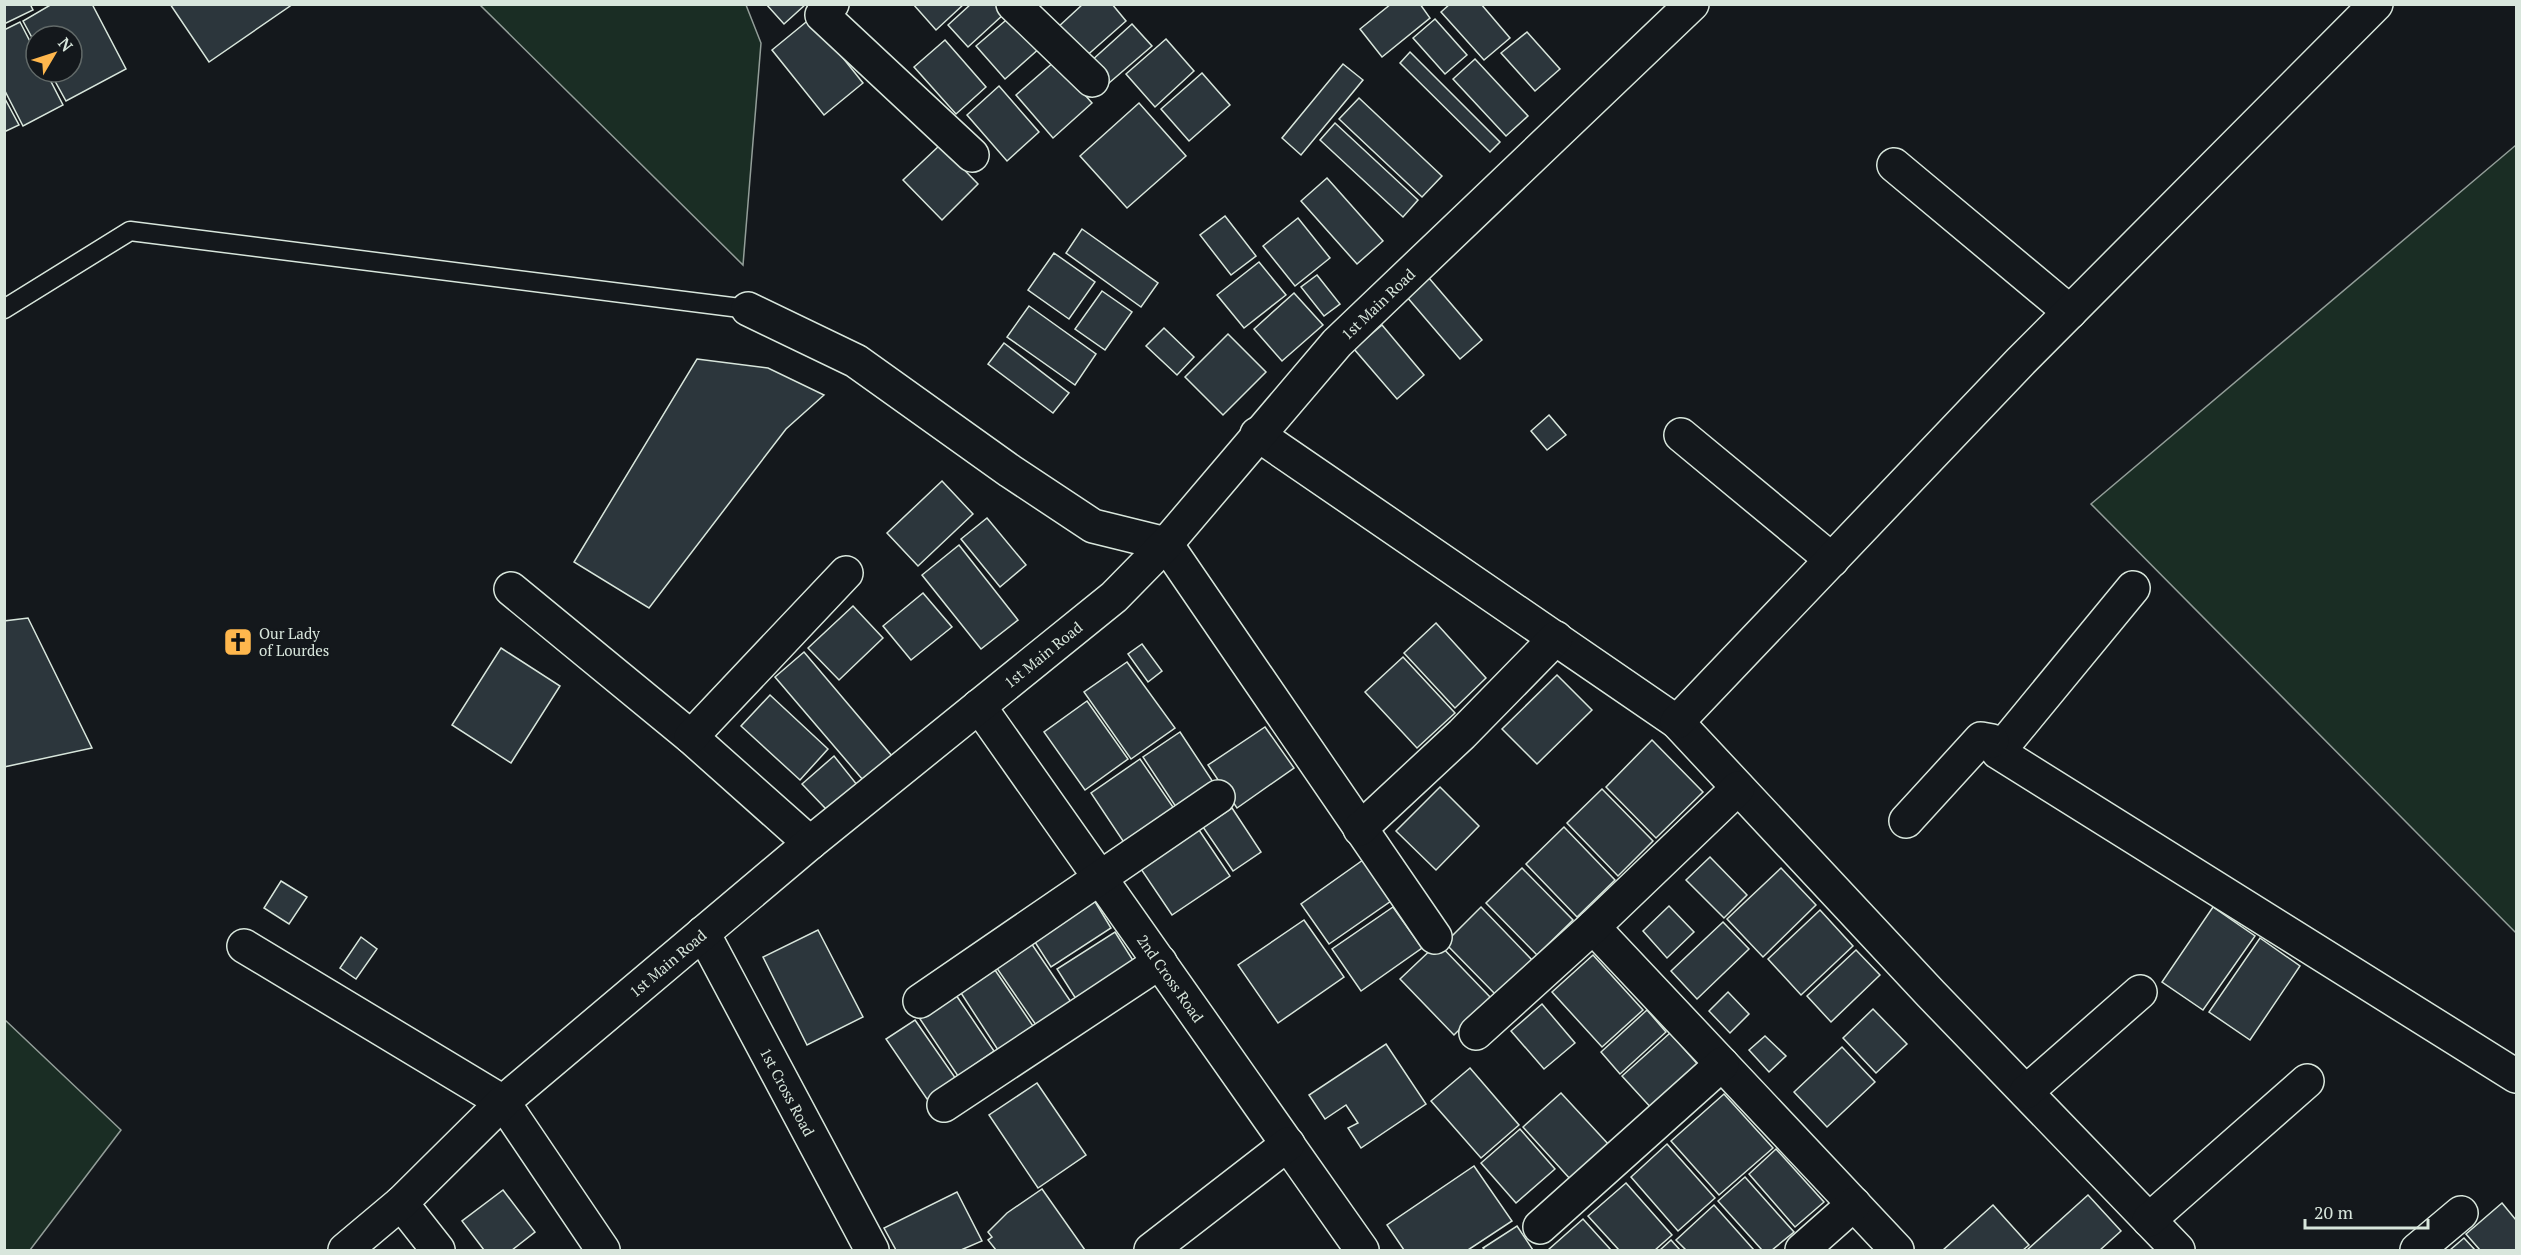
<svg xmlns="http://www.w3.org/2000/svg" width="2521" height="1255" viewBox="0 0 2521 1255" font-family="'PT Serif',serif">
  <style>
    .green { fill: #1a2d24; stroke: #939e99; stroke-width: 1.5 }
    .building { fill: #2c363c; stroke: #d8e6dc; stroke-width: 1.5 }
    .lines { fill: none; stroke-linecap: round; stroke-linejoin: round }
    .lane-casing { stroke: #d8e6dc; stroke-width: 21 }
    .street-casing { stroke: #d8e6dc; stroke-width: 36 }
    .secondary-casing { stroke: #d8e6dc; stroke-width: 36 }
    .lane { stroke: #14181c; stroke-width: 18 }
    .street { stroke: #14181c; stroke-width: 33 }
    .secondary { stroke: #14181c; stroke-width: 33 }
    .labels { text-anchor: middle; dominant-baseline: central; stroke-width: 4.5; stroke-linejoin: round; paint-order: stroke }
    .street-label { font-size: 15px; fill: #d8e6dc; stroke: #14181c }
    .poi-label { font-size: 15px; fill: #d8e6dc; stroke: #14181c; text-anchor: start }
  </style>
  <rect width="100%" height="100%" fill="#14181c"/>
  <g class="green">
    <polygon points="480,5 746,5 761,43 743,265"/>
    <polygon points="2516,145 2516,933 2091,504"/>
    <polygon points="4,1019 121,1130 30,1250 5,1250"/>
  </g>
  <g class="building">
    <polygon points="4,4 30,4 33,10 4,24"/>
    <polygon points="52,4 92,4 126,69 66,101 50,72 72,72 72,36 36,36 36,45 23,21"/>
    <polygon points="170,4 293,4 209,62"/>
    <polygon points="766,4 806,4 784,24"/>
    <polygon points="913,4 964,4 936,30"/>
    <polygon points="971,4 996,4 1004,14 968,47 948,25"/>
    <polygon points="1083,4 1112,4 1126,21 1083,59 1057,28"/>
    <polygon points="1391,4 1420,4 1430,18 1382,57 1360,29"/>
    <polygon points="1450,4 1481,4 1510,38 1484,60 1441,12"/>
    <polygon points="1012,15 1041,47 1005,79 976,46"/>
    <polygon points="811,18 863,83 824,115 772,50"/>
    <polygon points="1435,19 1467,55 1445,74 1413,38"/>
    <polygon points="20,22 36,53 36,72 46,72 63,105 23,126 4,89 4,30"/>
    <polygon points="1132,24 1152,46 1109,83 1090,62"/>
    <polygon points="1527,32 1560,69 1535,91 1501,53"/>
    <polygon points="1166,39 1194,71 1155,107 1126,74"/>
    <polygon points="945,40 986,87 956,114 914,67"/>
    <polygon points="1410,52 1500,142 1490,152 1400,63"/>
    <polygon points="1475,59 1528,116 1506,136 1453,79"/>
    <polygon points="1055,61 1092,103 1053,138 1016,95"/>
    <polygon points="1343,64 1363,80 1301,155 1282,138"/>
    <polygon points="1202,73 1230,105 1189,141 1161,109"/>
    <polygon points="999,86 1039,132 1007,161 967,115"/>
    <polygon points="4,97 19,125 4,132"/>
    <polygon points="1359,98 1442,176 1422,197 1339,119"/>
    <polygon points="1139,103 1186,156 1127,208 1080,156"/>
    <polygon points="1335,123 1418,200 1403,217 1320,140"/>
    <polygon points="940,145 978,184 942,220 903,180"/>
    <polygon points="1327,178 1383,241 1357,264 1301,201"/>
    <polygon points="1225,216 1256,256 1231,275 1200,235"/>
    <polygon points="1298,218 1330,258 1295,286 1263,246"/>
    <polygon points="1082,229 1158,283 1141,307 1066,253"/>
    <polygon points="1054,253 1095,282 1069,319 1028,290"/>
    <polygon points="1259,262 1286,295 1244,328 1217,295"/>
    <polygon points="1317,275 1340,304 1324,316 1301,287"/>
    <polygon points="1429,278 1482,340 1460,359 1407,297"/>
    <polygon points="1102,291 1132,312 1105,350 1075,329"/>
    <polygon points="1294,293 1323,325 1282,361 1254,329"/>
    <polygon points="1029,306 1096,354 1075,385 1007,337"/>
    <polygon points="1382,325 1424,375 1397,399 1354,349"/>
    <polygon points="1164,328 1194,357 1177,375 1146,346"/>
    <polygon points="1228,334 1266,372 1223,415 1185,377"/>
    <polygon points="1004,343 1069,393 1053,413 988,364"/>
    <polygon points="697,359 768,368 824,395 786,429 649,608 574,562"/>
    <polygon points="1549,415 1566,435 1547,450 1531,431"/>
    <polygon points="942,481 973,514 918,566 887,533"/>
    <polygon points="987,518 1026,565 1000,587 961,539"/>
    <polygon points="959,545 1018,620 981,649 922,575"/>
    <polygon points="923,593 952,627 911,660 883,626"/>
    <polygon points="853,606 883,638 839,680 808,648"/>
    <polygon points="28,618 92,748 4,767 4,621"/>
    <polygon points="1436,623 1486,678 1455,708 1404,653"/>
    <polygon points="1142,644 1162,671 1148,682 1128,654"/>
    <polygon points="501,648 560,686 511,763 452,725"/>
    <polygon points="804,652 892,756 863,780 775,677"/>
    <polygon points="1403,657 1455,713 1417,748 1365,692"/>
    <polygon points="1127,662 1175,728 1131,759 1084,692"/>
    <polygon points="1557,675 1592,710 1537,764 1502,729"/>
    <polygon points="770,695 828,749 800,780 741,726"/>
    <polygon points="1087,701 1128,759 1085,790 1044,732"/>
    <polygon points="1265,727 1294,768 1237,808 1208,765"/>
    <polygon points="1180,732 1215,785 1178,810 1143,757"/>
    <polygon points="1652,740 1703,792 1656,838 1606,787"/>
    <polygon points="834,756 858,786 826,809 802,784"/>
    <polygon points="1140,759 1175,810 1125,844 1091,793"/>
    <polygon points="1440,787 1479,826 1436,870 1396,831"/>
    <polygon points="1602,789 1653,841 1618,876 1567,823"/>
    <polygon points="1232,808 1261,852 1233,871 1203,827"/>
    <polygon points="1564,827 1615,880 1577,917 1526,864"/>
    <polygon points="1199,830 1230,876 1172,915 1141,869"/>
    <polygon points="1710,857 1747,895 1724,918 1686,880"/>
    <polygon points="1363,860 1391,901 1329,944 1301,904"/>
    <polygon points="1522,868 1573,920 1537,955 1486,903"/>
    <polygon points="1781,868 1816,905 1763,957 1727,919"/>
    <polygon points="281,881 307,897 289,924 264,908"/>
    <polygon points="1094,900 1111,928 1051,967 1033,939"/>
    <polygon points="1669,906 1694,932 1667,958 1643,931"/>
    <polygon points="1393,907 1422,948 1361,991 1332,949"/>
    <polygon points="1481,907 1532,960 1496,995 1445,943"/>
    <polygon points="2213,907 2255,936 2203,1010 2162,982"/>
    <polygon points="1820,910 1853,946 1801,995 1768,959"/>
    <polygon points="1304,920 1344,977 1278,1023 1238,965"/>
    <polygon points="1723,922 1749,949 1697,999 1671,971"/>
    <polygon points="818,930 863,1017 807,1045 763,957"/>
    <polygon points="1115,932 1134,962 1076,999 1057,969"/>
    <polygon points="361,937 377,949 356,979 340,968"/>
    <polygon points="2260,938 2300,966 2250,1040 2209,1012"/>
    <polygon points="1029,940 1071,1002 1036,1025 994,964"/>
    <polygon points="1438,943 1491,998 1454,1035 1400,979"/>
    <polygon points="1856,950 1880,975 1831,1022 1807,996"/>
    <polygon points="1593,955 1643,1010 1602,1047 1552,992"/>
    <polygon points="995,970 1033,1026 998,1050 961,993"/>
    <polygon points="1728,992 1749,1014 1730,1033 1709,1011"/>
    <polygon points="956,995 994,1051 958,1076 920,1019"/>
    <polygon points="1542,1004 1575,1043 1544,1069 1511,1031"/>
    <polygon points="1873,1009 1907,1044 1876,1073 1843,1038"/>
    <polygon points="1647,1010 1666,1032 1620,1074 1601,1052"/>
    <polygon points="915,1020 956,1079 927,1099 886,1039"/>
    <polygon points="1670,1033 1701,1068 1654,1111 1622,1076"/>
    <polygon points="1765,1036 1786,1056 1769,1072 1749,1050"/>
    <polygon points="1386,1044 1426,1104 1361,1148 1348,1128 1358,1123 1346,1105 1325,1119 1309,1095"/>
    <polygon points="1842,1047 1875,1082 1827,1127 1794,1092"/>
    <polygon points="1470,1068 1519,1125 1481,1158 1431,1101"/>
    <polygon points="1037,1083 1086,1155 1038,1188 989,1115"/>
    <polygon points="1561,1093 1610,1146 1571,1180 1523,1127"/>
    <polygon points="1724,1094 1773,1148 1719,1195 1671,1141"/>
    <polygon points="1520,1129 1555,1169 1516,1203 1481,1163"/>
    <polygon points="1667,1144 1715,1198 1678,1231 1631,1177"/>
    <polygon points="1776,1149 1824,1202 1795,1227 1749,1174"/>
    <polygon points="1474,1166 1512,1221 1468,1250 1404,1250 1387,1225"/>
    <polygon points="1745,1177 1794,1232 1772,1250 1762,1250 1718,1201"/>
    <polygon points="1626,1183 1672,1235 1655,1250 1619,1250 1588,1216"/>
    <polygon points="1042,1189 1085,1250 996,1250 988,1240 992,1237 988,1232 1007,1213"/>
    <polygon points="503,1190 535,1232 512,1250 484,1250 462,1221"/>
    <polygon points="957,1192 982,1241 961,1250 896,1250 884,1228"/>
    <polygon points="2088,1195 2121,1231 2100,1250 2027,1250"/>
    <polygon points="2502,1203 2516,1220 2516,1250 2480,1250 2466,1234"/>
    <polygon points="1714,1205 1754,1250 1686,1250 1676,1240"/>
    <polygon points="1993,1205 2029,1245 2023,1250 1943,1250"/>
    <polygon points="1583,1219 1611,1250 1548,1250"/>
    <polygon points="1517,1226 1533,1250 1485,1250 1483,1248"/>
    <polygon points="2464,1238 2475,1250 2450,1250"/>
    <polygon points="1671,1240 1680,1250 1660,1250"/>
  </g>
  <g class="lines">
    <g class="lane-casing">
      <polyline id="lane" points="4,309 130,231 748,309"/>
    </g>
    <g class="street-casing">
      <g id="street">
        <polyline points="832,4 822,15 972,155"/>
        <polyline points="1013,4 1092,80"/>
        <polyline points="1894,165 2070,312"/>
        <polyline points="748,309 856,361 1010,471 1093,526 1166,544 1435,937"/>
        <polyline points="1257,434 1677,722 1931,994 2178,1250"/>
        <polyline points="1681,435 1832,560"/>
        <polyline points="2133,588 1998,752 2516,1076"/>
        <polyline points="511,589 691,737 810,843"/>
        <path id="s1" d="M 979,706 L 1362,1250"/>
        <polyline points="1677,722 2020,362 2376,4"/>
        <polyline points="691,737 846,573"/>
        <polyline points="1906,821 1981,739 1992,741"/>
        <polyline points="1360,829 1462,734 1556,638"/>
        <polyline points="1593,927 1897,1250"/>
        <path id="s2" d="M 703,933 L 872,1250"/>
        <polyline points="244,946 503,1102 603,1250"/>
        <polyline points="920,1001 1218,797"/>
        <polyline points="1476,1033 1593,927 1738,788"/>
        <polyline points="2026,1092 2140,992"/>
        <polyline points="944,1105 1160,962"/>
        <polyline points="401,1203 438,1250"/>
        <polyline points="2149,1220 2307,1081"/>
        <polyline points="1540,1227 1722,1064"/>
        <polyline points="1151,1250 1288,1144"/>
        <polyline points="1802,1250 1854,1204"/>
        <polyline points="2417,1250 2461,1213"/>
      </g>
    </g>
    <g class="secondary-casing">
      <g id="secondary">
        <path id="s3" d="M 345,1250 L 401,1203 L 503,1102 L 810,843 L 1114,597 L 1166,544 L 1337,343 L 1692,4"/>
      </g>
    </g>
    <use href="#lane" class="lane"/>
    <use href="#street" class="street"/>
    <use href="#secondary" class="secondary"/>
  </g>
  <defs>
    <g id="church-square" transform="scale(1.5)"><rect x="-9" y="-9" width="18" height="18" rx="4" fill="#ffb74d" stroke="#14181c"/><path d="M-1.2-6h2.4v3.5h3.3v2.4h-3.3V6h-2.4V-.1h-3.3v-2.4h3.3Z" fill="#111"/></g>
  </defs>
  <g fill-rule="evenodd">
    <use href="#church-square" x="238" y="642"/>
  </g>
  <g class="labels">
    <g class="street-label">
      <text stroke="none"><textPath href="#s3" startOffset="1404">1st Main Road</textPath></text>
      <text stroke="none"><textPath href="#s3" startOffset="918">1st Main Road</textPath></text>
      <text stroke="none"><textPath href="#s3" startOffset="432">1st Main Road</textPath></text>
      <text stroke="none"><textPath href="#s1" startOffset="333">2nd Cross Road</textPath></text>
      <text stroke="none"><textPath href="#s2" startOffset="180">1st Cross Road</textPath></text>
    </g>
    <g class="poi-label">
      <text x="259" y="633">Our Lady<tspan x="259" dy="17">of Lourdes</tspan></text>
    </g>
  </g>
  <rect width="2521" height="1255" fill="none" stroke="#d8e6dc" stroke-width="12"/>
  <g transform="translate(54 54) rotate(51)"><circle r="28" fill="#14181c" stroke="#626a69" stroke-width="1.5"/>
  <path d="M0-4.5L10 22L0 15L-10 22Z" fill="#ffb74d"/>
  <text y="-9" font-size="16" font-weight="bold" text-anchor="middle" fill="#d8e6dc">N</text>
  </g>
  <path d="M2305 1219v9h123v-9" fill="none" stroke="#d8e6dc" stroke-width="3"/>
  <text x="2314" y="1219" font-size="18" fill="#d8e6dc" stroke="#14181c" stroke-width="4.5" paint-order="stroke">20 m</text>
</svg>
